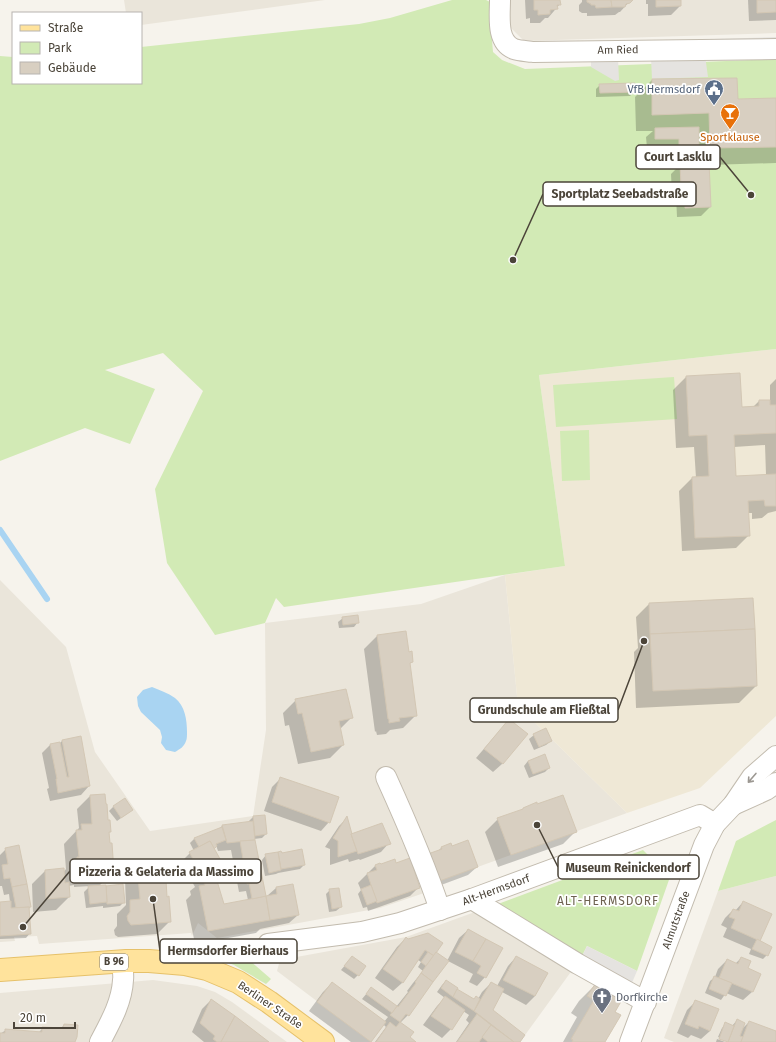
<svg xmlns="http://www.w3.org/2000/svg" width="776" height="1042" viewBox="0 0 776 1042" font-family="'Fira Sans',sans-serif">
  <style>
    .residential { fill: #eae5da }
    .education { fill: #efe8d6 }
    .green { fill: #d2eab5 }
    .parking { fill: #e5e3e0 }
    .water { fill: #a9d4f2 }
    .shadow { fill: #0003; fill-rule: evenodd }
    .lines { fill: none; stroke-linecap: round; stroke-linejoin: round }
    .stream { stroke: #a9d4f2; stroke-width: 6 }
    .building { fill: #d8cfc1; stroke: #d3c7b4 }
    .minor-casing { stroke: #c2bbae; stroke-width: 22 }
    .major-casing { stroke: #e6c16a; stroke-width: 24 }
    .minor { stroke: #fff; stroke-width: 20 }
    .major { stroke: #ffe39c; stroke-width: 22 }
    .oneway { stroke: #9c9892 }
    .labels { text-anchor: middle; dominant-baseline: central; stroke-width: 3.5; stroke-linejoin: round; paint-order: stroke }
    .shield { fill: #fff; stroke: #817c74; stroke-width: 1 }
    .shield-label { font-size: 10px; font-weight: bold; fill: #4b4439 }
    .street-label { font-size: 11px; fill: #4b4439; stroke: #fff }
    .service-label { font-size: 11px; fill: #4e5e75; stroke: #fff; text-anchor: end }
    .food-label { font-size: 11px; fill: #c56008; stroke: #fff }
    .worship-label { font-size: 11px; fill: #5b616d; stroke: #fff; text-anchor: start }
    .neighbourhood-label { font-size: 12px; letter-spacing: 1px; fill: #6e6250; stroke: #fff }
    .leader { fill: none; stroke: #4b4439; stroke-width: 1.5 }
    .callout-dot { fill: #4b4439; stroke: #fff; stroke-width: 1.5 }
    .callout { fill: #fff; stroke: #4b4439; stroke-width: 1.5 }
    .callout-label { font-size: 12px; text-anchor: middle; font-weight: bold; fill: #4b4439 }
  </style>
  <rect width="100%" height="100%" fill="#f6f3ec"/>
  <g class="residential">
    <polygon points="124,0 325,0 141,25 141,13 126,13"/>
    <polygon points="510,0 776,0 776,33 524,41 509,26"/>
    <polygon points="505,575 518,706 627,813 428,885 430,891 380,908 217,938 198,923 192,936 191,933 39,944 37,936 14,937 15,941 0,942 0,580 66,647 95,752 150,831 253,816 266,730 265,623 421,604"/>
    <polygon points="776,876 776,1042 674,1042 664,1038 718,891"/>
    <polygon points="475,912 573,969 520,1042 371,1042 277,971 280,960 406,937"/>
    <polygon points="153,980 197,986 215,992 232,1002 287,1042 0,1042 0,993"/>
  </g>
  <polygon class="education" points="776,349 776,716 700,788 627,813 518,706 505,575 565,566 539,375"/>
  <g class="green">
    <path d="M 452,0 L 486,0 L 490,2 C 492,19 491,36 493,52 L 502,60 L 525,69 L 776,59 L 776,349 L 539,375 L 565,566 L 284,607 L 276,598 L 265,623 L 215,635 L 167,563 L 155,489 L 203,391 L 163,353 L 105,370 L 155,389 L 130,444 L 85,428 L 0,461 L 0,56 L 13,57 L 13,83 L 141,83 L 141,47 L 359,24 L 390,18 Z"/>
    <polygon points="674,377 677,419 556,427 553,385"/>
    <polygon points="589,430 590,480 562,481 560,431"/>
    <polygon points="776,820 776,876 718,891 736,841"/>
    <polygon points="643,850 670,877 637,971 587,946 580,960 490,907"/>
    <polygon points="221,942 234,947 271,979 266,984 234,965 205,955 178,949 178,944"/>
  </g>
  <g class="parking">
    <polygon points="776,37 776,43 680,46 680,40"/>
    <polygon points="705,55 708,77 652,79 651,58"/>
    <polygon points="591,58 618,58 619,80 615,81 591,67"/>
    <polygon points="587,946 637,971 631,985 580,960"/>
  </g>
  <path class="water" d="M 152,687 C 159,690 168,693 175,698 C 185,706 187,720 187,732 C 187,735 187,739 186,741 C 184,747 180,749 175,752 L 166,750 L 161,743 L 162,737 L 160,730 L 141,712 L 138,706 L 137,697 L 143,690 Z"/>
  <g class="shadow">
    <polygon points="525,0 556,0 560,4 548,18 545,18 540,23 530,23 530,18 526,19"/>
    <polygon points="582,0 631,0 620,12 619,12 615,15 587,16 587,13 582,13 579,11 579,5 582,2"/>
    <polygon points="646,0 680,0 680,6 671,15 648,16 648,4 646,4"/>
    <polygon points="748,0 776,0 776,20 749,21"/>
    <polygon points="652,80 737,100 776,99 776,163 708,165 710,207 701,216 677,217 676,195 672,195 671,174 680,165 693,164 693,155 689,159 671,159 671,147 647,148 646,137 653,131 636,131 635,97"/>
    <polygon points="600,85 634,92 630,96 596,97 596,89"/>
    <path d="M 686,377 L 741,408 L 752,408 L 759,401 L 770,401 L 770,385 L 776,379 L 776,511 L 768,513 L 762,518 L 752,519 L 752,513 L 747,513 L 749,535 L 736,548 L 682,551 L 679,491 L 692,478 L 696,478 L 694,447 L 676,448 L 673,390 ZM 765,445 L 766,475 L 735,477 L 734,447 Z"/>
    <polygon points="649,604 756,686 739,703 636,708 634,652 638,648 636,617"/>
    <polygon points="343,618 358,622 354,627 339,628 338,622"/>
    <polygon points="405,632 408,653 412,662 409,664 416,715 403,728 390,730 386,734 377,735 376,731 375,732 364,649 377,636"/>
    <polygon points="296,700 351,718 340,729 343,745 330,758 298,764 289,725 285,726 283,713"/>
    <polygon points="501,729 526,734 502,764 493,772 476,758"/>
    <polygon points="534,735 551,741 546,745 534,750 529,739"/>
    <polygon points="62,741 89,786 81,795 50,801 47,789 49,788 42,753 50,745 59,744"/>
    <polygon points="528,761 549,768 545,772 529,778 524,766"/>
    <polygon points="281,778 329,822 321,831 264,811 272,787"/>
    <polygon points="90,796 107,821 110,832 108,833 109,844 111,844 113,872 98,887 124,902 120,906 103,908 103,906 86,908 84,892 90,886 74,887 74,885 68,886 69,897 56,910 33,912 32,884 45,871 63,873 66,869 64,844 79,828 77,809"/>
    <polygon points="536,806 576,831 563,844 498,867 485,832 498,819 520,811 523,809"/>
    <polygon points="113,807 132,810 117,821 109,811"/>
    <path d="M 264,816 L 266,834 L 262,838 L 254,839 L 265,897 L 267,896 L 276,888 L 292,885 L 298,915 L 289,923 L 260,929 L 256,933 L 195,944 L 186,900 L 191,895 L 190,891 L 195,887 L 181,862 L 190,853 L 194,851 L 190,843 L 194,839 L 219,829 L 222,826 L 249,823 L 249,821 L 253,817 ZM 216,845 L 218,851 L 231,850 L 239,892 L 246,891 L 248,900 L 223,905 L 214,875 L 223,866 L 213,848 Z"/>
    <polygon points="347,818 351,835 389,843 381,852 360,860 359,859 349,862 348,859 330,865 330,849 325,847 339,826"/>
    <polygon points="451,844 452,847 477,867 468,875 425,891 437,852 441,848"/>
    <polygon points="6,849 30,907 29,909 30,933 26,938 0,939 0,903 10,902 9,894 4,895 2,886 0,886 0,855"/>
    <polygon points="281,852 304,865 300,869 278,873 276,874 265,876 262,860 266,855"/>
    <polygon points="380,864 380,865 395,864 419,887 410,896 368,911 367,907 363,908 358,894 361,890 358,883 375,866"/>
    <polygon points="138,866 167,898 170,921 157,934 118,937 115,935 114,930 117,926 117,914 126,905 125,879"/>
    <polygon points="330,890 341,907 336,911 329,912 326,894"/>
    <polygon points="743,902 759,940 767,955 763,959 749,954 751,949 723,937 727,928 721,925 725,918 733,910 735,911"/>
    <polygon points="468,930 485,977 477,986 469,982 473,974 448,961 408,1015 400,1023 409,1038 415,1042 375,1042 386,1027 383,1024 370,1042 351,1042 309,1011 323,992 332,983 384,1022 388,1017 362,999 367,993 371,989 396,1007 408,992 407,991 413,983 423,971 418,967 421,962 418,960 402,983 393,991 375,978 397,947 406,938 408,940 428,934 432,956 447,961 459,938"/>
    <polygon points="352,957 358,975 354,979 341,970"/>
    <polygon points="516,957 546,974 535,996 526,1005 502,992 491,1011 518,1042 456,1042 469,1023 466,1020 469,1015 463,1011 451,1029 442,1038 423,1025 437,1006 445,998 437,992 442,985 446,981 456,990 473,1000 478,999 482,992 491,983 497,986 508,966"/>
    <polygon points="741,958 747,969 759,974 752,992 743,1000 726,993 721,1000 705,993 710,981 715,977 718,969 727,960 735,964"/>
    <polygon points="596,984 614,1013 604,1042 563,1042 577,1017 571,1013 579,1001"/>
    <polygon points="211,1000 267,1042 204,1042 192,1032 202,1009"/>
    <polygon points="696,1001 710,1031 701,1039 691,1035 688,1038 677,1033 687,1010"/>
    <polygon points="737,1020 742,1029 749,1022 776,1032 776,1042 730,1042 718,1037 722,1028 726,1024 732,1026"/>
    <polygon points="64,1025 74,1042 0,1042 0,1034 6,1030 38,1033 43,1028 60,1029"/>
    <polygon points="717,1039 725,1042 716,1042"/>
  </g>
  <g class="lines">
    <polyline class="stream" points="0,530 47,599"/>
  </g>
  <g class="building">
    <polygon points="534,0 560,0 561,5 557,5 558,9 550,10 550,14 538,15 538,10 534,10"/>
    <polygon points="587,0 611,0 612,7 596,8 595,5 591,5 591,4 587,2"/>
    <polygon points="611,0 633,0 630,3 626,4 625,7 612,7"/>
    <polygon points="656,0 681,0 681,6 656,7"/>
    <polygon points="757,0 776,0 776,12 757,13"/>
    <polygon points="737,78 738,99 776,98 776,147 710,148 709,113 652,115 652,79"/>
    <polygon points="635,83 635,92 600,93 599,84"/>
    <polygon points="699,127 699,151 679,151 679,139 655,139 655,128"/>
    <polygon points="709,162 711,207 685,208 685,187 681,187 680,164"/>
    <polygon points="740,373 742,407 759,406 759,400 770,400 770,405 776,405 776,433 734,435 736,476 776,474 776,506 765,506 764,500 748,501 750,536 695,538 692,477 709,476 707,435 689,436 686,376"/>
    <polygon points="753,598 755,629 650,634 649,603"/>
    <polygon points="358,615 359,623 343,625 342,617"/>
    <polygon points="755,629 757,686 653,691 650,634"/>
    <polygon points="406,631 409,652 412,651 413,662 410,663 417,716 399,718 400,721 389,723 389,719 388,719 377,635"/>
    <polygon points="346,689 353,718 339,721 344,745 311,752 302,713 298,714 295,699"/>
    <polygon points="509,719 528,734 503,764 484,749"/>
    <polygon points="546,728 552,741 539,747 533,734"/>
    <polygon points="81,736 90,786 58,793 56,779 57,779 50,744 60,742 67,777 69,777 62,740"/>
    <polygon points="545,754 550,768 533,774 528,761"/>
    <polygon points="280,777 339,797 330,823 272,802"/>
    <polygon points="105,794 106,804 107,804 108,820 110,820 111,832 109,832 110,843 112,843 114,872 87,874 87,873 78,873 77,857 79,857 76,830 82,830 81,824 92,824 90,795"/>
    <polygon points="563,795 577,832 511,855 497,818 523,809 523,808 537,802 537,804"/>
    <polygon points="125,798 133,810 121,818 113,806"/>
    <polygon points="265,815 267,834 255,836 253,816"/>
    <polygon points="347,816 352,834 351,834 357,851 338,857 338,841 333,838"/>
    <polygon points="253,821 255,840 227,843 222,825"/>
    <polygon points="382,823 391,844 358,854 351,834"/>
    <polygon points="222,827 226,840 216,844 217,846 214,849 210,841 199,847 194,838"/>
    <polygon points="255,840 263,881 247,884 240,841"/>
    <polygon points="468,840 478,867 434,883 425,855 442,849 441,847 451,843 452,846"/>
    <polygon points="210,841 224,866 215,872 214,871 203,877 189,852"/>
    <polygon points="19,845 27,884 12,887 10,878 4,879 2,865 8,864 5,848"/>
    <polygon points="302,849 305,865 281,869 278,852 281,851 282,853"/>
    <polygon points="278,852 281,870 269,873 265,854"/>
    <polygon points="410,858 420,888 377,903 367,873 377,870 375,865 380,863 381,864 395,859 396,863"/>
    <polygon points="165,863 167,897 169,896 171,922 131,925 128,921 127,916 130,912 130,900 140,899 137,865"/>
    <polygon points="64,868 65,883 69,882 70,897 46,899 45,870"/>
    <polygon points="214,871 224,904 266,896 270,920 208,931 199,886 205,885 203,877"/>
    <polygon points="263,881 266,896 252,899 249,883"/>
    <polygon points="27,884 31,907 16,908 12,887"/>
    <polygon points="123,884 125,903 107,904 106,886"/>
    <polygon points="293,884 299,915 270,920 266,896 277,894 276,887"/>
    <polygon points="106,885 107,902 90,904 88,886"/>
    <polygon points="371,885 377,901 367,905 361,889"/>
    <polygon points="339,888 342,907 332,909 329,889"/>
    <polygon points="11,901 11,908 29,907 31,934 0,936 0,902"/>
    <polygon points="743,901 772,914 760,941 731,928 735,919 729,917 733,909 739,911"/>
    <polygon points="468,929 486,939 473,961 455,952"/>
    <polygon points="428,933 443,943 434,956 425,950 403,983 383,969 406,937 408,939"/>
    <polygon points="486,939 503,948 486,978 477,973 481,966 473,961"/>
    <polygon points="757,939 772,947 768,956 752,949"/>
    <polygon points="428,952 434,956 426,966 421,962"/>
    <polygon points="436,952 449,961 433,982 421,973"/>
    <polygon points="352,956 366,966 359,976 344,966"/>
    <polygon points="516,956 548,973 535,996 503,980"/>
    <polygon points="741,957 751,961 748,968 761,974 753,992 719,978 727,959 738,964"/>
    <polygon points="421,973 433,982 409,1016 406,1014 400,1022 390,1015 397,1006 398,1007 416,983 415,982"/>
    <polygon points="714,976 732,983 726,996 709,989"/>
    <polygon points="446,980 458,988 453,997 441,988"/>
    <polygon points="332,982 386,1022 371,1042 317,1002"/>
    <polygon points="491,982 504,989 493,1010 525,1035 520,1042 514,1042 474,1011"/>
    <polygon points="596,983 623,998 615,1012 621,1015 605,1042 572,1042 573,1040 571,1039 594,1000 587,996"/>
    <polygon points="371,987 397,1006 392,1013 366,994"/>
    <polygon points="457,989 474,999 476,996 480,999 474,1011 453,997"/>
    <polygon points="445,996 465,1010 452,1030 431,1016"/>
    <polygon points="211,999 235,1016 221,1042 217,1042 213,1039 215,1036 200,1023"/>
    <polygon points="695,1000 719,1009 710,1031 699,1026 698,1029 685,1024"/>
    <polygon points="477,1014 491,1025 479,1042 457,1042"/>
    <polygon points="235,1016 269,1042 221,1042"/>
    <polygon points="737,1019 745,1023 740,1036 743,1037 741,1042 728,1042"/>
    <polygon points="749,1021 776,1031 776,1042 741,1042"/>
    <polygon points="390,1022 396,1027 400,1022 414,1032 410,1037 416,1042 376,1042"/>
    <polygon points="725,1022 734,1026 728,1042 719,1039"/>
    <polygon points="64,1024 78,1025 77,1037 75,1042 0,1042 0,1033 5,1033 5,1029 42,1032 42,1027 63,1028"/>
    <polygon points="491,1025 514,1042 488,1042 482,1037"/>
  </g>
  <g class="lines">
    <g class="minor-casing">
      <g id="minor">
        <path d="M 500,0 C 500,16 496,42 514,49 C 520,51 527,51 533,52 L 776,49"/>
        <path d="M 386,777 C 406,821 425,864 440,910"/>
        <polyline points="733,805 766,790 776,783"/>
        <polyline points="472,899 578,964 646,1002"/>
        <polyline points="268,944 362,932 400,923 472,899 700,815 715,824"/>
        <path d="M 100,1042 C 110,1023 122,1002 123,980 C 124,974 122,968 122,962"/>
        <polyline points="630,1042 704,845 715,824 733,805 752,777 776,756"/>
      </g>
    </g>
    <g class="major-casing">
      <polyline id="major" points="0,970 126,961 149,961 185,964 207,969 238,982 269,1002 323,1042"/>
    </g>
    <use href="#minor" class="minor"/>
    <use href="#major" class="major"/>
  </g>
  <defs><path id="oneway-shaft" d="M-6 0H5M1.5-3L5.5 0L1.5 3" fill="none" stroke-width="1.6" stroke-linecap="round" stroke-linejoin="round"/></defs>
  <use class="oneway" href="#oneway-shaft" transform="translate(752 778) rotate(131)"/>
  <defs>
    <g id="civic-pin" transform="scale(1)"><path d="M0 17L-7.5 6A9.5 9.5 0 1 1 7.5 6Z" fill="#5c6f8a" stroke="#fff"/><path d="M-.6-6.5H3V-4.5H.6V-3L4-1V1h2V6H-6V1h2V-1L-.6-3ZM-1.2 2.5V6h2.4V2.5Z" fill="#fff"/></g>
    <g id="bar-pin" transform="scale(1)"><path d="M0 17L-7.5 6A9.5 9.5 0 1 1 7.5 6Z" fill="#e8710a" stroke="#fff"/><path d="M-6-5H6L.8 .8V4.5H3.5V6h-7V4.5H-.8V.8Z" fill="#fff"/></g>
    <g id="church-pin" transform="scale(1)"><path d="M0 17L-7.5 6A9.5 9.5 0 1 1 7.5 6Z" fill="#6b7280" stroke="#fff"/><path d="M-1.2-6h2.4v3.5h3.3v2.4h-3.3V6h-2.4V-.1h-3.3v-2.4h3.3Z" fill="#fff"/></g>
  </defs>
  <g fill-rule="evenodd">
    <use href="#civic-pin" x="714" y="89"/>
    <use href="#bar-pin" x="730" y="113"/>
    <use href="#church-pin" x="602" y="997"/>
  </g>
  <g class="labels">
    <rect class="shield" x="100" y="954" width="28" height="16" rx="3"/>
    <g class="shield-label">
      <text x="114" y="962">B 96</text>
    </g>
    <g class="street-label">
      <text transform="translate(618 50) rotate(-1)">Am Ried</text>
      <text transform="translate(496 890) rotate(-20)">Alt-Hermsdorf</text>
      <text transform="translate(676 920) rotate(-70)">Almutstraße</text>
      <text transform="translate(270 1005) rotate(34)">Berliner Straße</text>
    </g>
    <g class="service-label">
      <text x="700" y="89">VfB Hermsdorf</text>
    </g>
    <g class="food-label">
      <text x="730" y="137">Sportklause</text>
    </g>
    <g class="worship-label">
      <text x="616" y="997">Dorfkirche</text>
    </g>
    <g class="neighbourhood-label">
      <text x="608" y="901">ALT-HERMSDORF</text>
    </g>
  </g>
  <path class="leader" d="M751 195L720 157M513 260L543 194M644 641L618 710M537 825L558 867M23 927L70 871M153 899L160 951"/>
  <g class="callout-dot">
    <circle cx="751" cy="195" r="4"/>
    <circle cx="513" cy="260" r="4"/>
    <circle cx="644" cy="641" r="4"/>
    <circle cx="537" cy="825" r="4"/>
    <circle cx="23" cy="927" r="4"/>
    <circle cx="153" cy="899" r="4"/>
  </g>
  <g class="callout">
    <rect x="636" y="145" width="84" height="24" rx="4"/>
    <rect x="543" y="182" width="153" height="24" rx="4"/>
    <rect x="470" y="698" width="148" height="24" rx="4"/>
    <rect x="558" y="855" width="141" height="24" rx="4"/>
    <rect x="70" y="859" width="191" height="24" rx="4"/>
    <rect x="160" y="939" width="137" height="24" rx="4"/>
  </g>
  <g class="callout-label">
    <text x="678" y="161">Court Lasklu</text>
    <text x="620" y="198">Sportplatz Seebadstraße</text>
    <text x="544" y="714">Grundschule am Fließtal</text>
    <text x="628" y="872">Museum Reinickendorf</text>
    <text x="166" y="876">Pizzeria &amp; Gelateria da Massimo</text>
    <text x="228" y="955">Hermsdorfer Bierhaus</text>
  </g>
  <rect x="12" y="12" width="130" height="72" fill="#ffffff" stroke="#b7b4b0"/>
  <rect x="20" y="25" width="20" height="6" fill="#ffe39c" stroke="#b7b4b0"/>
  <text x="48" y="32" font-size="12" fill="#4b4439">Straße</text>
  <rect x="20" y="42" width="20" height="12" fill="#d2eab5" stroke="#b7b4b0"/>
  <text x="48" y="52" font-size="12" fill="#4b4439">Park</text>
  <rect x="20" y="62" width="20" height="12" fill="#d8cfc1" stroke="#b7b4b0"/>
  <text x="48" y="72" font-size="12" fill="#4b4439">Gebäude</text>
  <path d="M14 1022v6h61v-6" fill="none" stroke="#4b4439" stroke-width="2"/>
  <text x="20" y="1022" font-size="12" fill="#4b4439" stroke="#ffffff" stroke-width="3" paint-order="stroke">20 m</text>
</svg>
